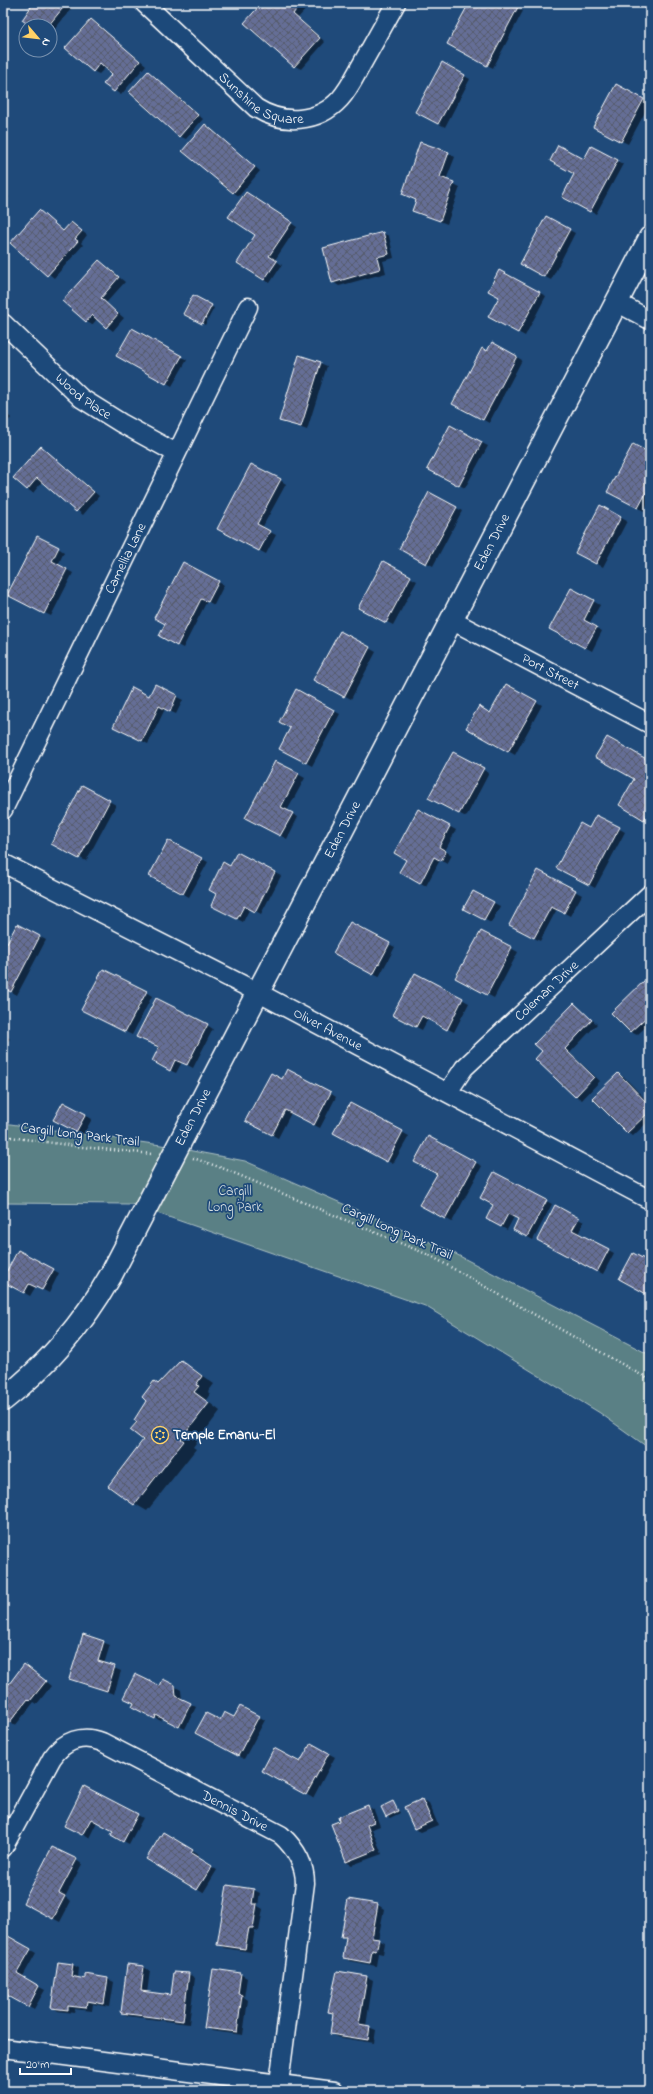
<svg xmlns="http://www.w3.org/2000/svg" width="653" height="2094" viewBox="0 0 653 2094" font-family="'Indie Flower',sans-serif">
  <style>
    .green { fill: #5a8085; stroke: #acc0c2 }
    .shadow { fill: #0007 }
    .building { fill: url(#building-cross-hatch); stroke: #fff }
    .lines { fill: none; stroke-linecap: round; stroke-linejoin: round }
    .minor-casing { stroke: #fff; stroke-width: 21 }
    .tertiary-casing { stroke: #fff; stroke-width: 25 }
    .path { stroke: #fff; stroke-width: 2.5; stroke-dasharray: 1 3; stroke-linecap: butt }
    .minor { stroke: #1f4a7a; stroke-width: 18 }
    .tertiary { stroke: #1f4a7a; stroke-width: 22 }
    .labels { text-anchor: middle; dominant-baseline: central; stroke-width: 3.5; stroke-linejoin: round; paint-order: stroke }
    .street-label { font-size: 14px; fill: #fff; stroke: #1f4a7a }
    .park-label { font-size: 14px; fill: #d6dfe0; stroke: #1f4a7a }
    .poi-label { font-size: 14px; font-weight: bold; fill: #fff; stroke: #1f4a7a; text-anchor: start }
  </style>
  <defs>
    <pattern id="building-cross-hatch" width="8" height="8" patternUnits="userSpaceOnUse"><rect width="8" height="8" fill="#656e96"/><path d="M0 0l8 8M0 8l8-8" fill="none" stroke="#575b6d"/></pattern>
  </defs>
  <rect width="100%" height="100%" fill="#1f4a7a"/>
  <filter id="ink" filterUnits="userSpaceOnUse"><feTurbulence type="fractalNoise" baseFrequency=".025" numOctaves="2"/><feDisplacementMap in="SourceGraphic" scale="8" xChannelSelector="R" yChannelSelector="G"/><feConvolveMatrix kernelMatrix="1 2 1 2 8 2 1 2 1" color-interpolation-filters="sRGB"/></filter>
  <g filter="url(#ink)">
    <polygon class="green" points="3,1123 161,1145 245,1161 446,1249 650,1355 650,1449 600,1413 425,1306 131,1204 3,1203"/>
    <g class="shadow">
      <polygon points="28,3 74,3 75,4 50,35 50,26 31,26 33,7"/>
      <polygon points="223,3 230,3 228,6"/>
      <polygon points="263,3 302,3 307,8 298,18 325,42 301,69 295,66"/>
      <polygon points="470,3 508,3 523,11 493,68 454,48"/>
      <polygon points="91,20 146,65 121,95 105,84 113,74 106,67 99,74 93,71"/>
      <polygon points="442,64 470,79 445,127 416,112"/>
      <polygon points="148,72 203,119 186,139 179,136"/>
      <polygon points="644,100 650,103 628,144 600,130"/>
      <polygon points="211,129 260,171 239,196 233,192"/>
      <polygon points="448,153 455,157 446,180 460,187 447,224 414,211 417,200 403,194"/>
      <polygon points="585,160 617,161 623,164 596,214 563,196"/>
      <polygon points="3,193 9,197 3,204"/>
      <polygon points="252,197 297,227 275,260 282,265 270,283 264,280"/>
      <polygon points="39,211 64,231 71,223 87,235 81,243 83,245 54,278 11,243"/>
      <polygon points="546,218 575,233 551,280 521,264"/>
      <polygon points="382,233 389,236 394,258 383,261 386,273 339,286 333,282"/>
      <polygon points="99,261 125,282 106,303 124,318 113,331 97,319 92,325 86,321"/>
      <polygon points="540,293 546,296 525,336 496,320"/>
      <polygon points="194,297 214,308 205,325 185,314"/>
      <polygon points="132,329 187,360 172,386 117,355"/>
      <polygon points="492,344 522,360 489,423 460,407"/>
      <polygon points="320,363 327,366 307,430 280,420"/>
      <polygon points="3,411 11,418 3,426"/>
      <polygon points="482,443 488,446 465,488 434,472"/>
      <polygon points="41,447 99,496 83,515 42,482 33,493 27,489"/>
      <polygon points="650,454 650,501 644,511 614,495"/>
      <polygon points="280,480 286,484 262,528 276,535 266,554 224,532"/>
      <polygon points="429,493 462,511 433,566 400,549"/>
      <polygon points="600,507 627,521 603,567 576,552"/>
      <polygon points="58,548 64,552 58,565 73,573 51,616 14,598"/>
      <polygon points="383,563 417,581 393,625 366,611"/>
      <polygon points="218,582 224,585 214,605 207,601 183,648 160,636"/>
      <polygon points="572,589 600,605 589,624 602,631 592,651 557,632"/>
      <polygon points="340,632 376,652 351,699 321,683"/>
      <polygon points="507,685 542,705 515,755 468,728 490,714"/>
      <polygon points="155,686 183,700 176,714 165,709 148,744 120,730 150,697"/>
      <polygon points="297,691 340,714 312,766 286,752"/>
      <polygon points="453,753 489,773 466,817 436,801"/>
      <polygon points="276,762 305,778 287,811 298,817 287,839 253,821"/>
      <polygon points="650,762 650,822 620,805"/>
      <polygon points="83,787 116,805 86,861 59,847"/>
      <polygon points="419,810 456,830 445,851 452,855 447,864 440,860 426,886 401,872 407,860"/>
      <polygon points="596,816 625,832 595,888 564,871"/>
      <polygon points="169,841 208,862 189,897 156,879"/>
      <polygon points="539,872 582,895 570,916 557,909 540,941 510,925"/>
      <polygon points="275,873 281,876 261,914 250,908 243,922 218,909"/>
      <polygon points="473,892 500,906 491,923 464,908"/>
      <polygon points="18,925 46,940 17,995 3,987 3,953"/>
      <polygon points="481,932 518,952 494,998 463,981"/>
      <polygon points="389,944 395,947 379,977 340,957"/>
      <polygon points="415,974 469,1003 454,1032 428,1019 422,1030 399,1018"/>
      <polygon points="648,979 650,980 650,1023 637,1035 631,1032 613,1013"/>
      <polygon points="146,992 152,996 132,1035 89,1013"/>
      <polygon points="574,1004 597,1024 570,1053 600,1081 582,1100 576,1096 536,1059"/>
      <polygon points="207,1025 213,1029 193,1068 182,1062 176,1073 159,1065"/>
      <polygon points="3,1032 10,1039 3,1046"/>
      <polygon points="618,1074 625,1078 650,1104 650,1120 633,1136 627,1133"/>
      <polygon points="282,1080 330,1093 336,1097 320,1128 291,1113 278,1138 253,1124"/>
      <polygon points="63,1103 92,1119 83,1135 55,1120"/>
      <polygon points="350,1104 409,1136 393,1164 341,1136"/>
      <polygon points="428,1137 482,1166 452,1222 421,1205 438,1173"/>
      <polygon points="495,1173 552,1204 533,1240 514,1229 519,1219 514,1217 507,1230 487,1219 495,1205"/>
      <polygon points="555,1207 584,1222 578,1234 614,1253 603,1274 544,1243"/>
      <polygon points="19,1251 59,1273 49,1293 36,1286 30,1296 3,1281"/>
      <polygon points="181,1361 214,1384 208,1392 210,1394 206,1400 220,1411 193,1447 196,1449 147,1511 135,1504 144,1440 131,1430 159,1385"/>
      <polygon points="84,1635 110,1645 104,1664 121,1671 114,1694 70,1679"/>
      <polygon points="30,1669 51,1686 37,1704 34,1702 15,1726 3,1717 3,1680 9,1684"/>
      <polygon points="174,1686 181,1690 182,1700 196,1707 185,1729 163,1718 161,1721 140,1710 136,1703 160,1687"/>
      <polygon points="241,1707 265,1720 244,1759 202,1736 220,1722 234,1719"/>
      <polygon points="311,1744 335,1757 313,1798 263,1771 301,1764"/>
      <polygon points="85,1787 143,1818 129,1844 112,1835 114,1831 97,1822 89,1838 65,1825"/>
      <polygon points="422,1800 429,1803 438,1825 421,1832 415,1829 406,1807"/>
      <polygon points="393,1802 400,1813 390,1818 387,1816"/>
      <polygon points="367,1806 374,1810 380,1826 372,1829 382,1854 352,1865 346,1862 340,1821"/>
      <polygon points="163,1833 199,1855 197,1858 217,1870 203,1893 197,1889"/>
      <polygon points="76,1860 82,1864 65,1897 71,1901 60,1922 30,1906"/>
      <polygon points="228,1886 254,1890 260,1893 258,1906 263,1909 259,1931 255,1930 251,1952 224,1948 218,1944"/>
      <polygon points="348,1900 378,1905 384,1909 378,1940 385,1943 383,1954 378,1953 376,1966 350,1961 344,1958 347,1939 342,1936"/>
      <polygon points="9,1938 36,1953 22,1978 45,1990 34,2009 3,1992 3,1948"/>
      <polygon points="59,1963 73,1965 79,1968 78,1978 108,1979 114,1982 110,2007 93,2004 92,2011 75,2009 74,2013 58,2011 52,2007"/>
      <polygon points="144,1967 150,1971 147,1993 172,1996 189,1974 195,1978 189,2024 128,2016 122,2013"/>
      <polygon points="240,1974 247,1978 244,1997 248,2000 243,2035 212,2031 206,2027"/>
      <polygon points="367,1977 373,1980 366,2026 376,2030 374,2043 337,2037 331,2034 334,2014 329,2011 332,1994 335,1994"/>
    </g>
    <g class="building">
      <polygon points="26,3 67,3 48,26 30,26 22,20 31,7"/>
      <polygon points="262,3 301,3 293,14 320,38 294,67 244,23"/>
      <polygon points="469,3 510,3 518,7 487,66 447,44"/>
      <polygon points="91,19 140,61 114,92 103,84 112,74 100,63 93,72 65,48"/>
      <polygon points="442,62 465,75 438,124 415,112"/>
      <polygon points="148,71 198,115 179,137 129,92"/>
      <polygon points="616,84 644,99 621,142 593,127"/>
      <polygon points="205,124 255,167 233,193 182,151"/>
      <polygon points="420,142 449,152 440,177 454,182 440,221 412,211 416,200 402,194"/>
      <polygon points="558,145 584,159 591,146 618,160 590,212 562,197 574,174 550,161"/>
      <polygon points="246,192 292,222 269,256 277,261 264,280 237,263 255,235 228,217"/>
      <polygon points="39,210 63,231 71,222 82,231 75,239 78,241 47,276 10,243"/>
      <polygon points="546,216 570,229 544,277 520,264"/>
      <polygon points="383,232 389,254 377,257 380,269 332,283 323,248"/>
      <polygon points="99,260 119,277 101,298 118,314 106,328 92,315 86,322 62,301"/>
      <polygon points="499,270 540,292 518,333 488,317 499,297 488,291"/>
      <polygon points="193,295 212,305 202,324 183,314"/>
      <polygon points="132,328 182,356 166,384 116,356"/>
      <polygon points="492,342 517,356 483,420 452,404 482,348 487,351"/>
      <polygon points="299,355 321,362 301,427 279,421"/>
      <polygon points="450,425 482,442 459,486 427,469"/>
      <polygon points="633,444 650,453 650,486 638,508 607,492"/>
      <polygon points="41,446 94,492 76,512 37,478 27,490 13,478"/>
      <polygon points="251,464 281,479 257,524 270,531 259,551 217,529"/>
      <polygon points="429,492 457,507 426,564 399,549"/>
      <polygon points="600,505 621,517 596,564 575,553"/>
      <polygon points="37,536 59,547 52,561 67,569 44,614 7,595"/>
      <polygon points="383,561 411,576 386,623 358,608"/>
      <polygon points="183,562 219,581 208,602 201,599 177,646 159,636 165,624 154,618"/>
      <polygon points="571,588 594,600 584,620 597,627 585,648 549,629"/>
      <polygon points="340,631 370,647 344,697 313,680"/>
      <polygon points="155,684 177,695 170,712 159,706 142,741 113,727 132,687 149,696"/>
      <polygon points="506,684 537,701 508,752 466,728 479,706 490,713"/>
      <polygon points="296,689 334,710 306,763 279,749 290,728 279,722"/>
      <polygon points="607,737 650,761 650,809 644,820 619,805 634,779 595,757"/>
      <polygon points="453,752 484,768 459,814 428,798"/>
      <polygon points="275,761 299,773 281,807 293,813 280,836 245,818"/>
      <polygon points="82,785 110,800 79,859 51,844"/>
      <polygon points="418,809 450,826 439,847 446,851 441,861 434,857 420,884 399,872 406,860 394,853"/>
      <polygon points="596,815 620,827 589,885 556,868 580,823 589,828"/>
      <polygon points="168,840 202,858 183,894 149,876"/>
      <polygon points="237,852 275,872 255,912 244,906 237,919 211,906 216,894 209,890 223,862 230,866"/>
      <polygon points="538,870 576,890 564,913 551,907 534,938 509,925"/>
      <polygon points="473,891 494,902 484,920 463,909"/>
      <polygon points="350,922 390,943 373,975 333,953"/>
      <polygon points="17,924 40,936 11,992 3,988 3,950"/>
      <polygon points="481,931 512,947 487,995 455,978"/>
      <polygon points="103,969 147,991 125,1032 81,1010"/>
      <polygon points="415,973 463,998 447,1030 422,1016 416,1027 392,1015"/>
      <polygon points="648,977 650,980 650,1014 630,1032 611,1013"/>
      <polygon points="156,998 208,1024 187,1065 175,1060 170,1071 152,1061 159,1047 136,1037"/>
      <polygon points="574,1003 592,1020 565,1049 594,1077 575,1097 535,1059 542,1051 534,1044"/>
      <polygon points="287,1069 331,1092 314,1125 285,1110 272,1135 245,1121 271,1073 282,1079"/>
      <polygon points="618,1073 650,1106 650,1111 627,1133 592,1098"/>
      <polygon points="63,1102 86,1114 76,1132 53,1120"/>
      <polygon points="350,1103 403,1131 387,1162 333,1133"/>
      <polygon points="428,1136 476,1162 445,1219 419,1205 437,1174 414,1162"/>
      <polygon points="494,1172 547,1200 527,1237 513,1230 518,1219 508,1214 501,1227 486,1219 493,1205 480,1198"/>
      <polygon points="555,1205 579,1218 572,1230 609,1249 597,1272 537,1240"/>
      <polygon points="18,1250 54,1269 42,1290 29,1284 24,1293 3,1282 3,1278"/>
      <polygon points="633,1253 650,1262 650,1296 619,1279"/>
      <polygon points="181,1360 202,1376 196,1385 199,1386 194,1392 209,1403 181,1439 184,1441 134,1505 108,1486 143,1440 130,1430 137,1422 134,1420 146,1401 142,1397 154,1381 158,1384"/>
      <polygon points="83,1634 104,1641 98,1661 115,1666 107,1691 69,1679"/>
      <polygon points="24,1664 46,1681 30,1701 28,1699 9,1723 3,1719 3,1679 9,1684"/>
      <polygon points="135,1674 160,1686 163,1679 175,1685 176,1696 191,1703 179,1727 156,1715 155,1719 132,1707 134,1703 123,1698"/>
      <polygon points="240,1706 259,1716 238,1756 195,1733 206,1713 220,1720 224,1712 234,1717"/>
      <polygon points="311,1743 329,1753 306,1795 262,1771 274,1748 300,1762"/>
      <polygon points="84,1786 138,1814 123,1842 111,1835 113,1831 91,1819 82,1835 64,1826"/>
      <polygon points="422,1799 432,1821 414,1829 404,1807"/>
      <polygon points="393,1801 398,1811 386,1817 381,1807"/>
      <polygon points="368,1805 374,1822 367,1825 376,1850 346,1862 331,1824 339,1821 338,1817"/>
      <polygon points="163,1832 193,1850 191,1853 212,1866 197,1890 146,1859"/>
      <polygon points="52,1847 77,1859 59,1893 65,1896 53,1919 23,1903"/>
      <polygon points="227,1885 254,1889 252,1904 257,1904 253,1928 249,1928 245,1949 217,1945"/>
      <polygon points="348,1899 378,1904 372,1938 379,1939 376,1951 372,1950 370,1963 343,1958 346,1937 341,1937"/>
      <polygon points="8,1936 31,1949 17,1973 39,1986 28,2007 3,1993 3,1946"/>
      <polygon points="58,1962 73,1964 71,1976 85,1979 85,1974 108,1978 104,2004 87,2001 86,2008 68,2006 68,2010 51,2008"/>
      <polygon points="127,1964 144,1966 141,1991 171,1995 174,1972 189,1973 183,2021 121,2013"/>
      <polygon points="213,1969 241,1973 238,1994 242,1995 237,2032 204,2028"/>
      <polygon points="337,1971 367,1976 359,2024 370,2026 368,2040 330,2034 333,2013 328,2012"/>
    </g>
    <g class="lines">
      <g class="minor-casing">
        <g id="minor">
          <path id="s1" d="M 144,3 L 256,108 C 283,125 318,123 340,99 C 350,88 356,74 363,62 C 374,42 385,23 396,3"/>
          <polyline points="616,302 650,320"/>
          <path id="s2" d="M 3,323 L 81,398 L 121,423 L 176,453"/>
          <path id="s3" d="M 451,620 L 650,724"/>
          <path id="s4" d="M 3,810 L 248,307"/>
          <path id="s5" d="M 3,863 L 257,992 L 650,1200"/>
          <path id="s6" d="M 448,1092 L 464,1068 L 650,894"/>
          <path id="s7" d="M 3,1848 L 52,1758 C 64,1741 82,1734 102,1742 L 281,1835 C 295,1848 305,1864 305,1883 L 279,2083"/>
          <polyline points="3,2048 334,2091"/>
        </g>
      </g>
      <g class="tertiary-casing">
        <g id="tertiary">
          <path id="s8" d="M 3,1400 C 48,1365 83,1324 111,1275 L 650,238"/>
        </g>
      </g>
      <g class="path">
        <polyline points="3,1136 82,1147 152,1154"/>
        <polyline points="193,1158 222,1168 431,1256 650,1380"/>
      </g>
      <use href="#minor" class="minor"/>
      <use href="#tertiary" class="tertiary"/>
    </g>
  </g>
  <defs>
    <g id="synagogue-ring" transform="scale(0.9)"><circle r="9.5" fill="#1f4a7a" stroke="#ffd166" stroke-width="1.5"/><path d="M0-6.5L5.6 3.2H-5.6ZM0 6.5L5.6-3.2H-5.6Z" fill="#ffd166"/></g>
  </defs>
  <g fill-rule="evenodd">
    <use href="#synagogue-ring" x="160" y="1435"/>
  </g>
  <g class="labels">
    <g class="street-label">
      <text stroke="none"><textPath href="#s1" startOffset="154">Sunshine Square</textPath></text>
      <text stroke="none"><textPath href="#s2" startOffset="109">Wood Place</textPath></text>
      <text stroke="none"><textPath href="#s8" startOffset="992">Eden Drive</textPath></text>
      <text stroke="none"><textPath href="#s4" startOffset="280">Camellia Lane</textPath></text>
      <text stroke="none"><textPath href="#s3" startOffset="112">Port Street</textPath></text>
      <text stroke="none"><textPath href="#s8" startOffset="668">Eden Drive</textPath></text>
      <text stroke="none"><textPath href="#s6" startOffset="142">Coleman Drive</textPath></text>
      <text stroke="none"><textPath href="#s5" startOffset="365">Oliver Avenue</textPath></text>
      <text stroke="none"><textPath href="#s8" startOffset="344">Eden Drive</textPath></text>
      <text transform="translate(80 1135) rotate(7)">Cargill Long Park Trail</text>
      <text transform="translate(397 1232) rotate(24)">Cargill Long Park Trail</text>
      <text stroke="none"><textPath href="#s7" startOffset="309">Dennis Drive</textPath></text>
    </g>
    <g class="park-label">
      <text x="235" y="1191">Cargill<tspan x="235" dy="16">Long Park</tspan></text>
    </g>
    <g class="poi-label">
      <text x="173" y="1435">Temple Emanu-El</text>
    </g>
  </g>
  <rect width="653" height="2094" fill="none" stroke="#1f4a7a" stroke-width="16"/>
  <rect x="8" y="8" width="637" height="2078" fill="none" stroke="#fff" stroke-width="1.5" filter="url(#ink)"/>
  <g transform="translate(38 38) rotate(118)"><circle r="19" fill="#1f4a7a" stroke="#7992af"/>
  <path d="M0-3L7 15L0 10L-7 15Z" fill="#ffd166"/>
  <text y="-6" font-size="11" font-weight="bold" text-anchor="middle" fill="#ffffff">N</text>
  </g>
  <path d="M20 2068v6h51v-6" fill="none" stroke="#ffffff" stroke-width="2"/>
  <text x="26" y="2068" font-size="12" fill="#ffffff" stroke="#1f4a7a" stroke-width="3" paint-order="stroke">20 m</text>
</svg>
